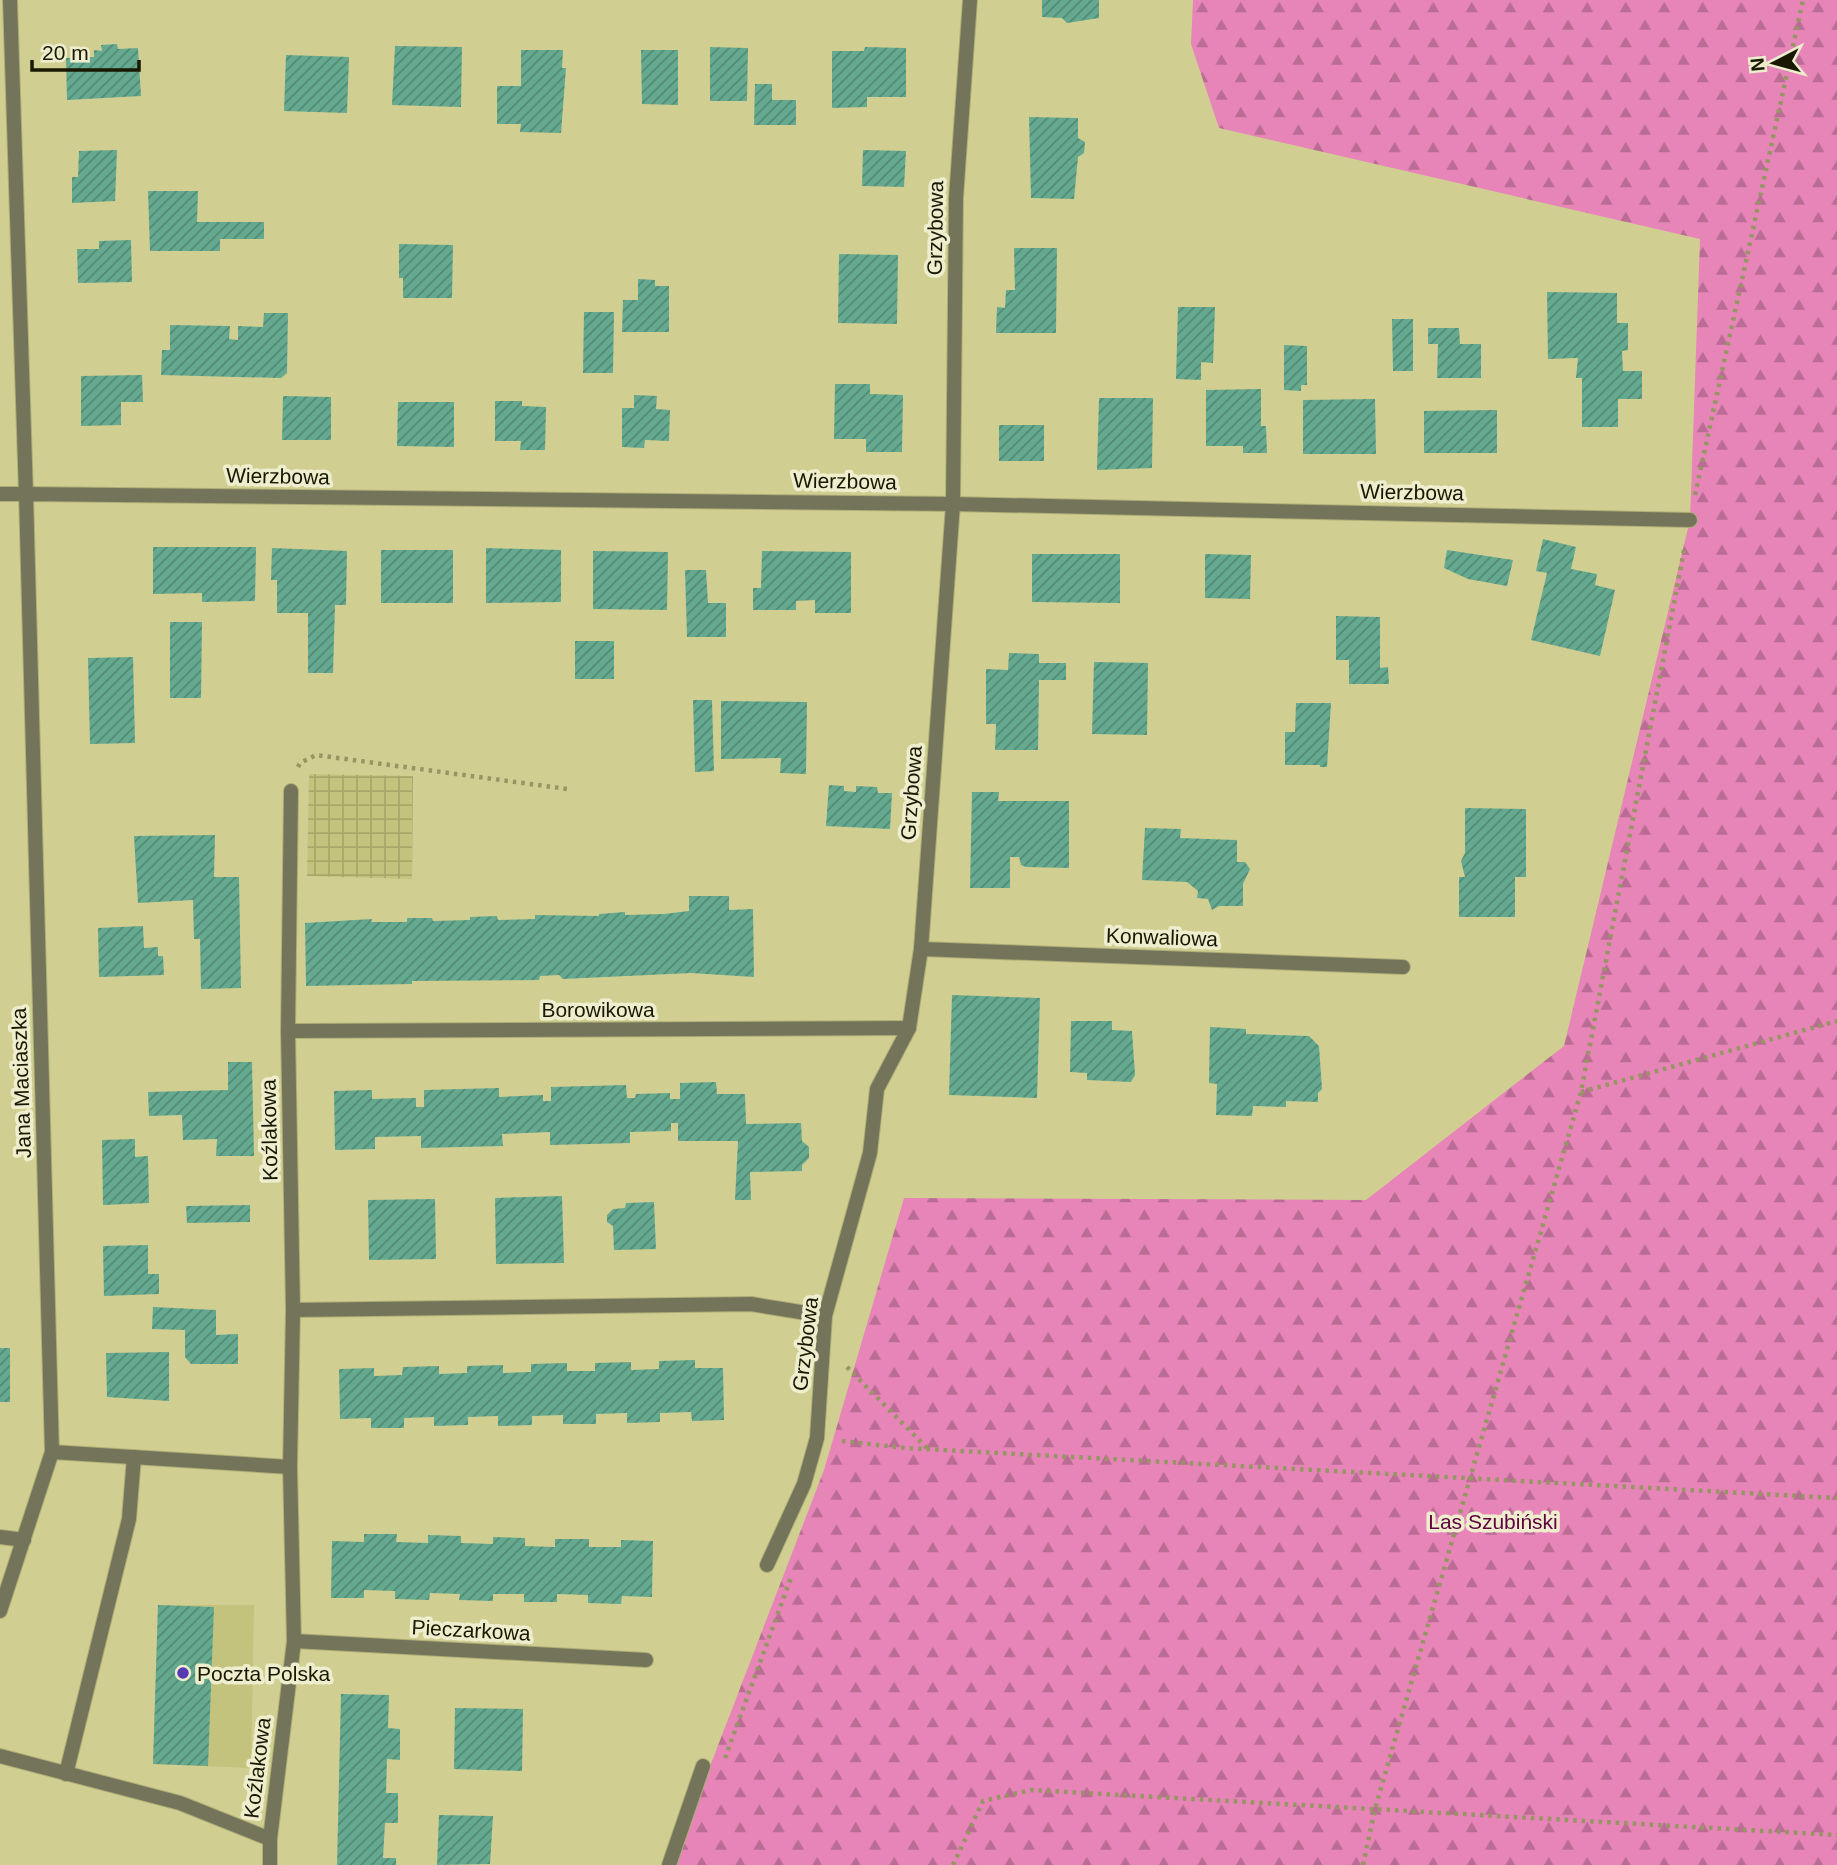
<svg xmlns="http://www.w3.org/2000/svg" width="1837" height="1865" viewBox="0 0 1837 1865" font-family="Helvetica,sans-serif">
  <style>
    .built { fill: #c4c37d }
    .industrial { fill: url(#industrial-grid) }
    .forest { fill: url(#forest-firs) }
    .building { fill: url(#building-hatch) }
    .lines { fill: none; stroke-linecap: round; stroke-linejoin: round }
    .service-casing { stroke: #afae77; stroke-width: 16 }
    .minor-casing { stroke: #afae77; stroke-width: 16 }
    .tertiary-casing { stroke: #afae77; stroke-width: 16 }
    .path { stroke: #969563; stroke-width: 4.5; stroke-dasharray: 3.5 5; stroke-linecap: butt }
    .service { stroke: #74745b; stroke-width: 14 }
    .minor { stroke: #74745b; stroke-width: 14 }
    .tertiary { stroke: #74745b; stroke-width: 14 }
    .poi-dot { fill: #563ab2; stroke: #eeeecf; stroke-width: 2.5 }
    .labels { text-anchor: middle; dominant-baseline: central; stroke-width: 7; stroke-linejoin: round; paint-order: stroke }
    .street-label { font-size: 21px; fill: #191801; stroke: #eeeecf }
    .park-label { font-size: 21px; fill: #600240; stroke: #eeeecf }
    .poi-label { font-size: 21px; fill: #191801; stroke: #eeeecf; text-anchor: start }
  </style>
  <defs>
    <pattern id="industrial-grid" width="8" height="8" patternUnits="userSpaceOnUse" patternTransform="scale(1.75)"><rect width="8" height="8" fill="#c4c37d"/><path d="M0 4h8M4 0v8" fill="none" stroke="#a8a76a"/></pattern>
    <pattern id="forest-firs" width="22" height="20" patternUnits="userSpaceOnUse" patternTransform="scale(1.75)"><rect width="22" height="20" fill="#e785b9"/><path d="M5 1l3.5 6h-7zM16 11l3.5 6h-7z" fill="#ba6c94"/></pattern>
    <pattern id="building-hatch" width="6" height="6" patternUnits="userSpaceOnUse" patternTransform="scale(1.75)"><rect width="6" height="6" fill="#65aa90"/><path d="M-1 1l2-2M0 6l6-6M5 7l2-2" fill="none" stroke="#528973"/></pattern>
  </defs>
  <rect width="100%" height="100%" fill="#d0cf91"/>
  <polygon class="built" points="158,1605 254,1605 251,1768 153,1764"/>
  <polygon class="industrial" points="309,774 413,776 412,879 307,876"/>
  <polygon class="forest" points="1193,0 1837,0 1837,1865 672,1865 824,1470 904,1198 1366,1200 1564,1046 1690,520 1700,239 1219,128 1191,44"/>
  <g class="building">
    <polygon points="1042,0 1099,0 1099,18 1067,23 1062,18 1042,17"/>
    <polygon points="117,44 118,49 138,48 141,96 67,100 66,58 94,57 94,50 102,51 101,45"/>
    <polygon points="395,46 462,47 461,107 392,105"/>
    <polygon points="710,47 748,48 747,101 710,101"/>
    <polygon points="865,47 906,48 906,97 867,97 867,107 832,108 832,51 864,51"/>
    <polygon points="521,50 563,50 562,68 566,68 561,133 520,132 521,124 497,124 497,86 521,86"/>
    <polygon points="641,50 678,50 678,105 642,104"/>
    <polygon points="286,55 349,57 347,113 284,111"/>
    <polygon points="755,84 772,84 772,100 796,100 796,125 754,125"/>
    <polygon points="1029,117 1078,118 1078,138 1085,142 1084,153 1078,157 1074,199 1031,198"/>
    <polygon points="117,150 115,201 72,203 72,177 78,177 79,151"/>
    <polygon points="863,150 906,151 904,187 862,186"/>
    <polygon points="148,191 198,191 197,222 264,222 264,239 220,239 220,251 150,251"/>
    <polygon points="131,240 132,282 78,283 77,249 99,249 99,241"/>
    <polygon points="399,244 453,245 452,298 403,298 403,278 399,278"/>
    <polygon points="1014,248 1057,248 1056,333 996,333 997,307 1005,308 1006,290 1015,290"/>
    <polygon points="839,254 898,255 897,324 838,323"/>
    <polygon points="638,279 655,280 655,286 669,286 669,332 622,332 623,300 638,300"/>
    <polygon points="1547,292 1617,293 1617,323 1628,323 1628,350 1622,351 1623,371 1642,371 1642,399 1618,399 1618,427 1582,427 1582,378 1576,378 1578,358 1548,359"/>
    <polygon points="1178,307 1215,307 1213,363 1201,362 1201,380 1176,379"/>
    <polygon points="584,312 614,312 613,373 583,373"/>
    <polygon points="264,313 288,313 287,373 281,378 161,375 162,350 170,350 170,325 230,326 229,339 238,340 238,326 263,327"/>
    <polygon points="1392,319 1413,319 1413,371 1393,371"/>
    <polygon points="1428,328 1459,328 1460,344 1481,344 1481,378 1437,378 1438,344 1428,344"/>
    <polygon points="1284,345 1307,346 1307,385 1301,385 1301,391 1284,390"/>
    <polygon points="142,375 143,402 121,402 121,425 81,426 81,376"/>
    <polygon points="835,384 870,384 870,394 903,395 902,452 866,452 866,439 834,439"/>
    <polygon points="1261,389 1261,426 1266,426 1267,453 1243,453 1243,446 1206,446 1206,390"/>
    <polygon points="634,395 657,396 656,409 670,410 669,441 645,440 644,448 622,447 622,408 634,408"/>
    <polygon points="283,396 331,397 331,440 282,440"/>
    <polygon points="1099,398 1153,398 1152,468 1097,470"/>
    <polygon points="1375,399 1376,454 1303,454 1303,400"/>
    <polygon points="495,401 522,401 522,406 546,407 545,450 520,450 521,441 495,441"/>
    <polygon points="398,402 454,402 454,447 397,446"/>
    <polygon points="1497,410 1497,453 1424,453 1424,411"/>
    <rect x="999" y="425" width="45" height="36"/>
    <polygon points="1543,539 1576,547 1571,569 1597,574 1595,585 1615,590 1600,656 1531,640 1547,573 1536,571"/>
    <polygon points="153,547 256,547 255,601 202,602 202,593 153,594"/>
    <polygon points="272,548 347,551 346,605 335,605 333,673 308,673 308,613 277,613 277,580 271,580"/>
    <polygon points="486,548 561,550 561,602 486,603"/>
    <rect x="381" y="550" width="72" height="53"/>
    <polygon points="1447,550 1513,560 1507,586 1468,579 1444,568"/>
    <polygon points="593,551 668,552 667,610 593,609"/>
    <polygon points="762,551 851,552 851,613 815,613 815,600 796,601 796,610 753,610 753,588 761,588"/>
    <polygon points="1032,554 1120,554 1120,603 1032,602"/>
    <polygon points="1205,554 1251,555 1250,599 1205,598"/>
    <polygon points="685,570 706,570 708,603 726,603 726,637 687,637"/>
    <polygon points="1336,616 1380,617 1380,668 1388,667 1389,684 1349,684 1349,660 1336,660"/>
    <polygon points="170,622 202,622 201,698 170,698"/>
    <rect x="575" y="641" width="39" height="38"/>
    <polygon points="1009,653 1039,654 1039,663 1066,663 1066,680 1039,680 1038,750 995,750 996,724 986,724 986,669 1008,670"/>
    <polygon points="133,657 135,743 90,744 88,658"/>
    <polygon points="1094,662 1148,663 1147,735 1092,734"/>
    <polygon points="693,700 712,700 714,771 695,772"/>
    <polygon points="721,701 807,702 806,774 780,773 781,758 721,759"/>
    <polygon points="1296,703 1331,703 1327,767 1320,767 1320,765 1285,765 1285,732 1295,732"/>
    <polygon points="829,785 844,786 844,791 856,792 856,786 877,787 878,793 892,793 890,829 826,826"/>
    <polygon points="972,792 999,792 998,801 1069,801 1069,868 1026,867 1021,865 1019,857 1010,857 1010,888 970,888"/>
    <polygon points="1465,808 1526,809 1526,877 1515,877 1515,917 1459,917 1459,877 1465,877 1461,861 1465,853"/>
    <polygon points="1145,828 1181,829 1180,838 1237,840 1237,862 1245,862 1250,869 1243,884 1243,906 1219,906 1212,910 1208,899 1197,898 1198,891 1187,882 1142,880"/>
    <polygon points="215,835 214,877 239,877 241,988 201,989 200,939 194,939 193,900 138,903 134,836"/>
    <polygon points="689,896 729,896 729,910 753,909 754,977 691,973 563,979 559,975 540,976 539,980 412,981 412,984 306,986 305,923 372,919 371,922 407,922 407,918 432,918 433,921 470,920 470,917 497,916 498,920 535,919 535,915 599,916 599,914 625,912 625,915 664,914 689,911"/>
    <polygon points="143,926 144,948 158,947 158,956 163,956 164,975 99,977 98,928"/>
    <polygon points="952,995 1040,998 1037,1098 949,1095"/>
    <polygon points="1071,1021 1112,1021 1112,1030 1132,1031 1135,1075 1131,1082 1087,1080 1087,1073 1070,1072"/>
    <polygon points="1210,1027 1246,1029 1246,1034 1309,1036 1319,1046 1322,1089 1318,1093 1318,1102 1286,1101 1286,1107 1253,1106 1252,1116 1216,1115 1217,1084 1209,1083"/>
    <polygon points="228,1062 252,1062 254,1156 216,1156 217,1139 183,1140 182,1115 149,1116 148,1092 228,1090"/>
    <polygon points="716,1082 717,1094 745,1094 746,1124 801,1123 802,1141 809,1147 809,1158 802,1165 802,1171 750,1172 751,1200 735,1200 738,1141 678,1141 678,1123 671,1123 671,1131 630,1132 630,1143 550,1145 550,1132 502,1134 503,1146 421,1148 421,1136 375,1137 375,1149 335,1150 334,1091 372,1090 372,1099 416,1098 416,1107 424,1107 424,1090 499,1088 499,1097 543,1095 543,1101 551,1101 551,1087 626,1085 627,1098 635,1098 636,1094 670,1093 670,1099 680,1099 680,1083"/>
    <polygon points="135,1139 135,1157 148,1156 149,1203 103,1205 102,1140"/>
    <polygon points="562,1196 564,1263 496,1264 495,1198"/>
    <polygon points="435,1199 436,1259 369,1260 368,1200"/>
    <polygon points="654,1202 656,1249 614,1250 613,1226 607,1222 607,1215 613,1209 625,1208 626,1203"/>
    <polygon points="250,1205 250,1222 187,1223 186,1206"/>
    <polygon points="148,1245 148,1274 159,1274 159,1294 104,1296 103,1246"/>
    <polygon points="153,1307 216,1310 216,1335 238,1334 238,1364 191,1364 185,1357 185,1330 152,1329"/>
    <rect x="0" y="1348" width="10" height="54"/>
    <polygon points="169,1352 169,1401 107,1397 106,1353"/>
    <polygon points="695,1360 695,1368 723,1368 724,1420 692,1421 691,1412 660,1413 660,1422 627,1423 627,1413 596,1414 596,1424 563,1424 563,1415 532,1416 532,1425 498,1426 498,1416 468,1417 468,1425 434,1426 434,1417 404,1418 404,1428 371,1428 371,1418 340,1419 339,1369 374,1368 374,1376 402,1375 403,1367 439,1366 439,1374 467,1373 467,1366 503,1365 503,1373 531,1372 531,1364 567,1363 567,1371 595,1371 595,1363 631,1362 631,1370 659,1369 659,1361"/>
    <polygon points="364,1534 397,1534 396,1542 428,1543 428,1535 461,1536 461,1543 493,1544 493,1537 525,1538 525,1546 555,1547 555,1539 589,1539 589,1547 621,1547 621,1540 653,1541 652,1597 622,1596 621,1604 588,1603 588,1595 557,1594 557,1602 524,1602 524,1594 493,1594 493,1601 459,1600 460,1594 430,1593 429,1600 395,1599 395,1591 364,1590 364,1598 331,1598 332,1541 364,1542"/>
    <polygon points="158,1605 214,1607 208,1766 153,1764"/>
    <polygon points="341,1694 389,1695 388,1728 400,1729 400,1760 387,1759 386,1793 398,1793 398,1823 385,1823 383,1858 396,1858 396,1865 337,1865"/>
    <polygon points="455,1708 523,1709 522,1771 454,1769"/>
    <polygon points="439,1815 493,1816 490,1864 437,1865"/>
  </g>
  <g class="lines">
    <g class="service-casing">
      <polyline id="service" points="66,1774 129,1519 134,1457"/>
    </g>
    <g class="minor-casing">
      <g id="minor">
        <polyline points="921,949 1403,967"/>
        <polyline points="288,1031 909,1028"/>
        <polyline points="293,1310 751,1304 825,1316"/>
        <polyline points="52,1452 290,1467"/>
        <polyline points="0,1537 24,1540"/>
        <polyline points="767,1565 804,1484 817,1438 825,1316 870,1153 877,1089 909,1028 921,949 953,504 956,198 970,0"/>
        <polyline points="0,1611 52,1452 26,494 953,504 1690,520"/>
        <polyline points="294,1641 646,1660"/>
        <polyline points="0,1756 180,1803 270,1839"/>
        <polyline points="270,1865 270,1839 294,1641 290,1467 293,1310 288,1031 291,791"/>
        <polyline points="669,1865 703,1766"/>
      </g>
    </g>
    <g class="tertiary-casing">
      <polyline id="tertiary" points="0,494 26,494 10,0"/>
    </g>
    <g class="path">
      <polyline points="1695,495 1803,0"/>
      <polyline points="298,767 300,763 316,755 567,789"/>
      <polyline points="1581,1092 1837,1021"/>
      <polyline points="847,1367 927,1448"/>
      <polyline points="842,1441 905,1448 1837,1498"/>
      <polyline points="725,1758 792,1575"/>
      <polyline points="953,1865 983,1801 1031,1790 1837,1835"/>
      <polyline points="1363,1865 1375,1809 1581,1092 1685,545"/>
    </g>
    <use href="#service" class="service"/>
    <use href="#minor" class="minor"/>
    <use href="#tertiary" class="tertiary"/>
  </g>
  <circle class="poi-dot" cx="183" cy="1673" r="7"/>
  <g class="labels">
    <g class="street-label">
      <text transform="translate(935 228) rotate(-89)">Grzybowa</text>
      <text transform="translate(278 476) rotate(1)">Wierzbowa</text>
      <text transform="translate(845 481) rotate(1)">Wierzbowa</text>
      <text transform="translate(1412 492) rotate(1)">Wierzbowa</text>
      <text transform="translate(911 793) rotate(-86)">Grzybowa</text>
      <text transform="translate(1162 937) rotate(2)">Konwaliowa</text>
      <text x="598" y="1009">Borowikowa</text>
      <text transform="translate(21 1083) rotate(-92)">Jana Maciaszka</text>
      <text transform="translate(269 1130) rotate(-91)">Koźlakowa</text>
      <text transform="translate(805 1344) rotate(-83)">Grzybowa</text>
      <text transform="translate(471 1630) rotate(3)">Pieczarkowa</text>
      <text transform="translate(257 1768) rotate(-83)">Koźlakowa</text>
    </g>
    <g class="park-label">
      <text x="1493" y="1521">Las Szubiński</text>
    </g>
    <g class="poi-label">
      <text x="197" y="1673">Poczta Polska</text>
    </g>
  </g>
  <g transform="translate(1774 63) rotate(264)" stroke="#eeeecf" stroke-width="5" paint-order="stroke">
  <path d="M0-5L12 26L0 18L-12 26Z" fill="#191801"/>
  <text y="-10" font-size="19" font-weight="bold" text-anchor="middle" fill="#191801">N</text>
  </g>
  <path d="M32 60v10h107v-10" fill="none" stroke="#191801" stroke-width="3.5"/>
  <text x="42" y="60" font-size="21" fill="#191801" stroke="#eeeecf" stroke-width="5" paint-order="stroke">20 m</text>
</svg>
